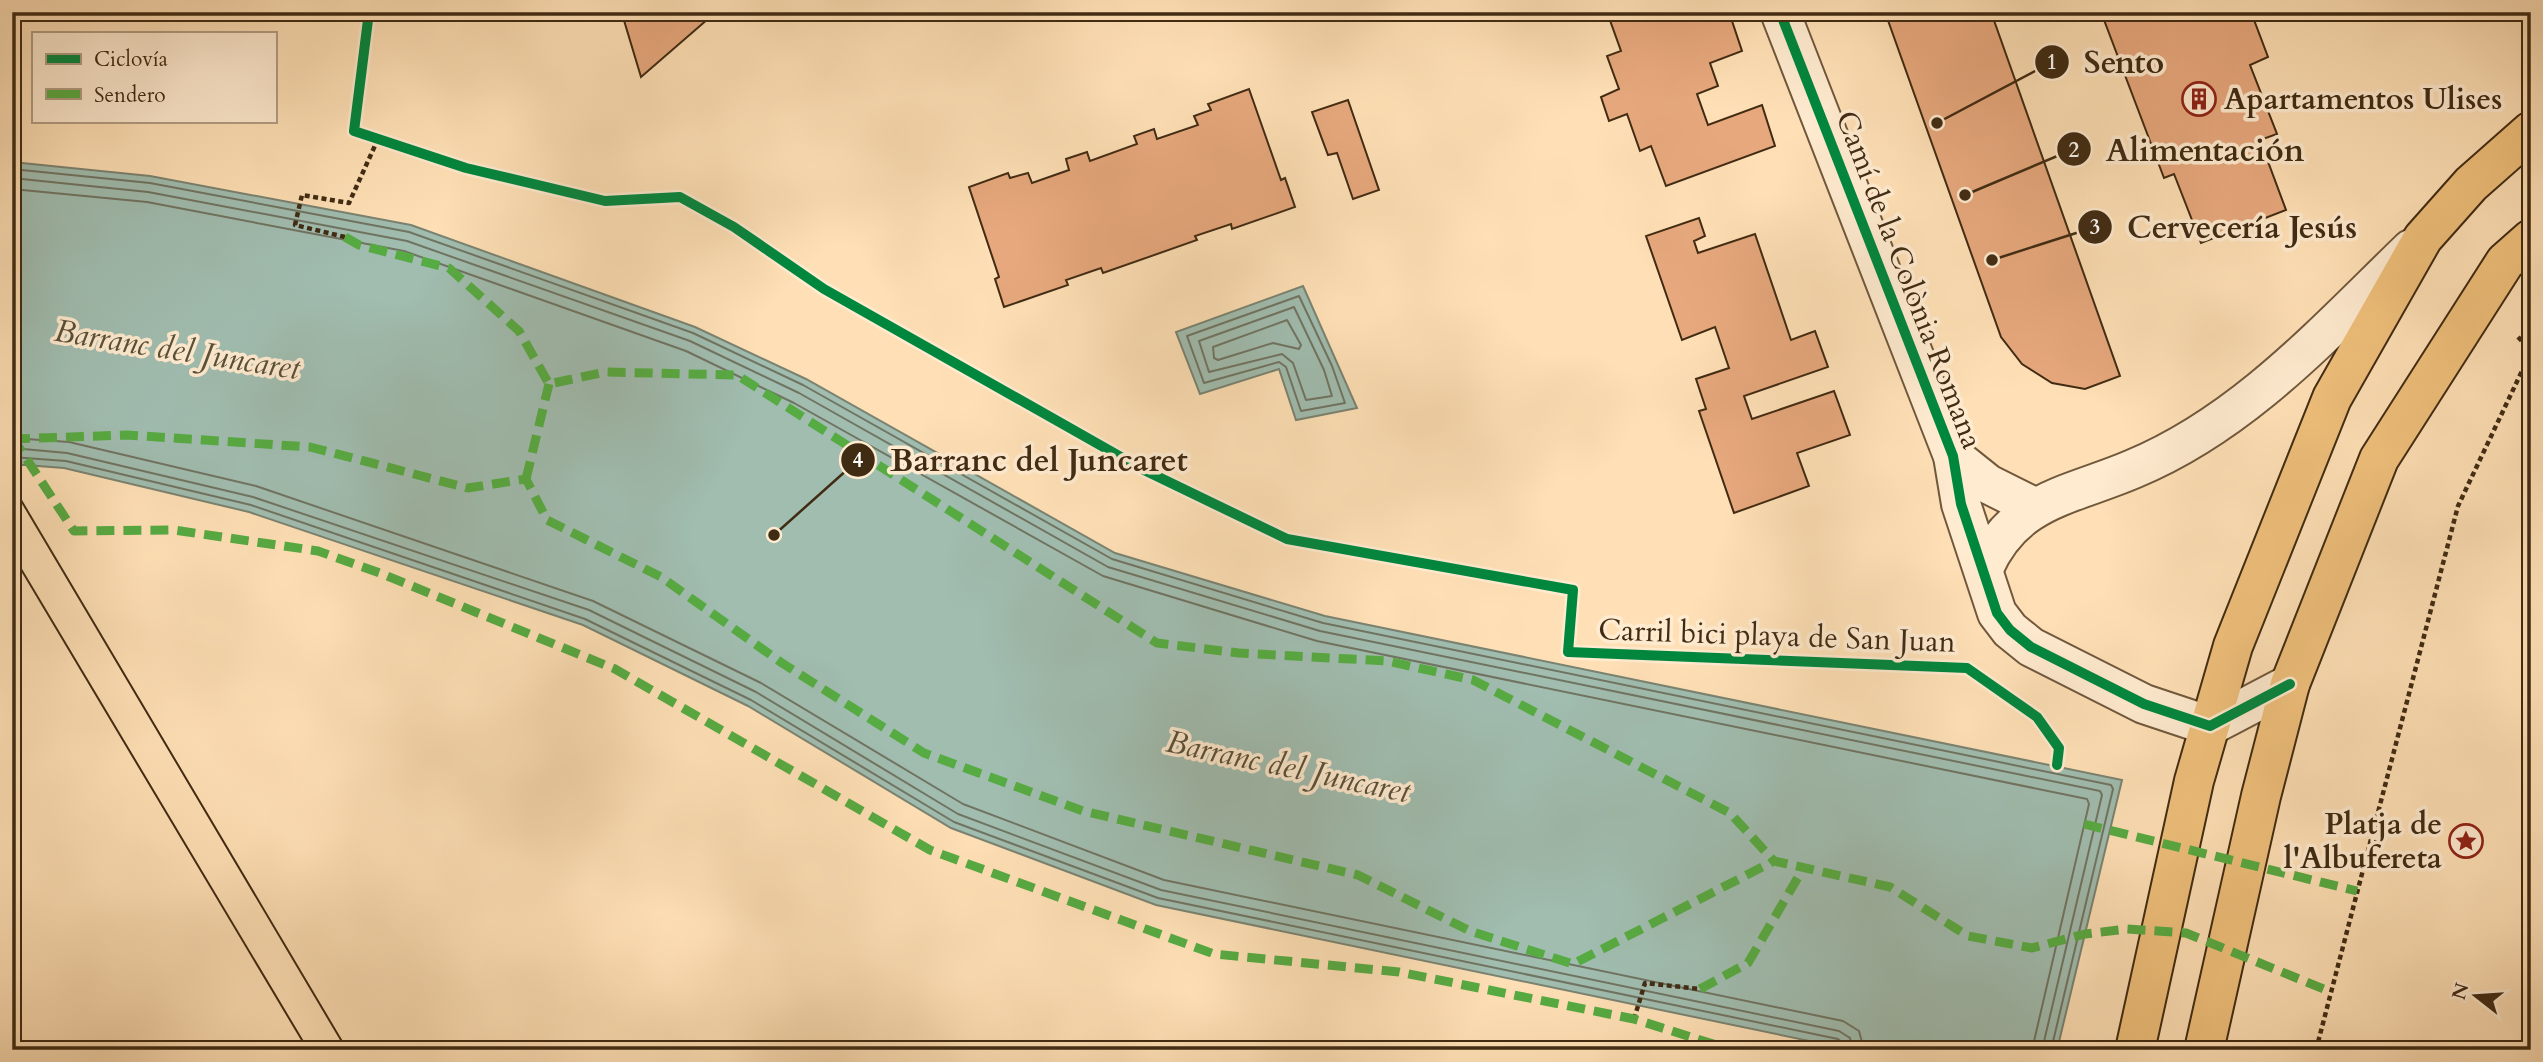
<svg xmlns="http://www.w3.org/2000/svg" width="2543" height="1062" viewBox="0 0 2543 1062" font-family="Cardo,serif">
  <style>
    .water { fill: #a0bdb0; stroke: #7a8371; stroke-width: 2 }
    .lines { fill: none; stroke-linecap: round; stroke-linejoin: round }
    .shore { stroke: #707462; stroke-width: 2 }
    .building { fill: #e7a87d; stroke: #402b13; stroke-width: 2 }
    .minor-casing { stroke: #70583c; stroke-width: 42 }
    .major-casing { stroke: #402b13; stroke-width: 42 }
    .path { stroke: #402b13; stroke-width: 4.5; stroke-dasharray: 5 3.5; stroke-linecap: butt }
    .minor { stroke: #ffebd0; stroke-width: 38 }
    .major { stroke: #f0c07b; stroke-width: 38 }
    .tram { stroke: #402b13; stroke-width: 2 }
    .quiet { stroke: #56ab42; stroke-width: 9; stroke-dasharray: 18 9; stroke-linecap: butt }
    .cycleway-casing { stroke: #ffebd0; stroke-width: 15 }
    .cycleway { stroke: #00873e; stroke-width: 10 }
    .labels { text-anchor: middle; dominant-baseline: central; stroke-width: 7; stroke-linejoin: round; paint-order: stroke }
    .poi-label { font-size: 30px; font-weight: bold; fill: #402b13; stroke: #ffebd0; text-anchor: start }
    .street-label { font-size: 30px; fill: #402b13; stroke: #ffebd0 }
    .water-label { font-size: 32px; font-style: italic; fill: #58503a; stroke: #ffebd0 }
    .leader { fill: none; stroke: #402b13; stroke-width: 2.5 }
    .callout-dot { fill: #402b13; stroke: #ffebd0; stroke-width: 2.5 }
    .mark-label { font-size: 21px; text-anchor: middle; font-weight: bold; fill: #fff }
    .callout-label { font-size: 32px; text-anchor: middle; font-weight: bold; fill: #402b13; stroke: #ffebd0; stroke-width: 7; stroke-linejoin: round; paint-order: stroke }
  </style>
  <rect width="100%" height="100%" fill="#ffe0b6"/>
  <filter id="stains"><feTurbulence type="fractalNoise" baseFrequency=".00286" numOctaves="4"/><feColorMatrix values="0 0 0 0 .2 0 0 0 0 .09 0 0 0 0 .02 0 0 0 .5 -.17"/></filter>
  <radialGradient id="worn" r=".72"><stop offset=".6" stop-color="#630" stop-opacity="0"/><stop offset="1" stop-color="#630" stop-opacity=".3"/></radialGradient>
  <g class="water">
    <polygon points="12,162 150,176 411,225 695,327 806,379 1115,553 1325,616 2122,780 2057,1050 1853,1050 1156,905 951,828 748,706 583,625 249,512 64,468 12,464"/>
    <polygon points="1303,286 1357,408 1296,420 1279,369 1200,394 1176,332"/>
  </g>
  <g class="lines">
    <g class="shore">
      <polyline points="12,169 150,183 409,232 693,333 803,385 1112,559 1323,623 2111,785 2113,789 2051,1050"/>
      <polyline points="12,178 148,192 407,241 690,341 799,393 1108,567 1320,631 2100,791 2102,795 2042,1050"/>
      <polyline points="12,189 147,202 404,251 686,351 794,403 1103,576 1317,641 2087,799 2089,804 2032,1050"/>
      <polygon points="1299,296 1332,366 1345,403 1301,411 1286,367 1279,362 1204,383 1187,336"/>
      <polygon points="1294,307 1324,370 1332,396 1306,400 1293,363 1282,354 1209,372 1199,341"/>
      <polygon points="1287,320 1301,345 1299,349 1273,343 1218,360 1214,358 1213,347"/>
      <polyline points="12,438 69,442 256,486 593,601 761,683 963,804 1164,880 1843,1021 1859,1031 1864,1050"/>
      <polyline points="12,448 67,453 253,497 589,610 756,692 958,814 1161,890 1839,1031 1850,1038 1853,1050"/>
      <polyline points="12,457 66,461 251,505 585,619 751,700 954,822 1158,898 1838,1039 1843,1043 1845,1050"/>
    </g>
  </g>
  <g class="building">
    <polygon points="635,12 716,12 641,77 623,17"/>
    <polygon points="1607,12 1729,12 1742,51 1710,63 1718,86 1697,94 1708,125 1762,105 1775,146 1666,186 1651,146 1640,151 1627,114 1609,121 1601,97 1619,89 1607,56 1621,51"/>
    <polygon points="1885,12 1991,12 2120,376 2085,389 2052,383 2022,364 2001,337"/>
    <polygon points="2101,12 2251,12 2268,57 2250,65 2277,134 2260,140 2286,210 2201,243 2174,174 2164,178"/>
    <polygon points="1249,89 1281,180 1285,178 1295,207 1232,229 1231,224 1195,236 1197,240 1103,273 1101,268 1066,280 1068,285 1004,307 995,279 999,277 969,187 1008,173 1010,178 1028,173 1032,183 1069,170 1066,159 1087,152 1090,161 1137,144 1134,136 1154,129 1157,139 1198,125 1194,116 1211,110 1208,104"/>
    <polygon points="1348,100 1379,190 1353,199 1337,153 1328,155 1312,112"/>
    <polygon points="1699,218 1705,236 1694,241 1698,253 1755,234 1791,340 1815,331 1828,367 1744,396 1752,419 1834,391 1850,435 1797,453 1809,486 1734,513 1699,411 1706,409 1696,379 1729,368 1715,327 1682,340 1646,236"/>
  </g>
  <g class="lines">
    <g class="minor-casing">
      <g id="minor">
        <polyline points="1780,12 1953,456 1961,504 1997,613 2010,630 2031,647 2144,704 2210,726 2290,684"/>
        <polyline points="1953,456 1988,484 2034,507"/>
        <path d="M 1984,568 C 2014,499 2070,496 2133,469 C 2244,423 2326,331 2411,249"/>
      </g>
    </g>
    <g class="major-casing">
      <g id="major">
        <polyline points="2135,1050 2194,781 2233,646 2332,398 2423,238 2471,184 2531,131"/>
        <polyline points="2204,1050 2261,796 2290,684 2379,459 2505,262 2531,239"/>
      </g>
    </g>
    <g class="path">
      <polyline points="345,237 295,225 302,195 349,203 378,139"/>
      <polyline points="2518,337 2531,350"/>
      <polyline points="1634,1019 1645,983 1700,989"/>
      <polyline points="2316,1050 2458,506 2531,352"/>
    </g>
    <use href="#minor" class="minor"/>
    <use href="#major" class="major"/>
    <g class="tram">
      <polyline points="12,485 347,1050"/>
      <polyline points="12,554 308,1050"/>
    </g>
    <g class="quiet">
      <polyline points="345,237 359,245 449,268 519,331 549,384 605,372 737,375 1157,643 1239,653 1387,661 1473,680 1730,813 1774,861"/>
      <polyline points="12,437 74,531 174,530 318,551 380,573 615,669 930,850 1214,954 1399,972 1634,1019 1732,1050"/>
      <polyline points="12,439 127,435 310,447 468,488 526,479 547,520 661,577 782,663 924,753 1083,811 1358,875 1470,931 1573,964 1774,861 1890,887 1968,936 2032,948 2085,934 2127,929 2186,933 2331,992"/>
      <polyline points="526,479 549,384"/>
      <polyline points="2084,824 2357,891"/>
      <polyline points="1700,989 1748,963 1804,867"/>
    </g>
    <g class="cycleway-casing">
      <g id="cycleway">
        <polyline points="369,12 354,131 466,168 605,201 680,197 734,227 824,289 1144,470 1287,539 1573,590 1568,652 1967,668 2037,717 2059,748 2057,765"/>
        <polyline points="1780,12 1953,456 1961,504 1997,613 2010,630 2031,647 2144,704 2210,726 2290,684"/>
      </g>
    </g>
    <use href="#cycleway" class="cycleway"/>
  </g>
  <defs>
    <g id="building-ring" transform="scale(1.75)"><circle r="9.5" fill="#ffebd0" stroke="#8f2418" stroke-width="1.5"/><path d="M-4-6H4V6H1V3H-1V6H-4ZM-2.5-4.3h1.7v1.8h-1.7ZM.8-4.3h1.7v1.8H.8ZM-2.5-1h1.7V.8h-1.7ZM.8-1h1.7V.8H.8Z" fill="#8f2418"/></g>
    <g id="sight-ring" transform="scale(1.75)"><circle r="9.5" fill="#ffebd0" stroke="#8f2418" stroke-width="1.5"/><path d="M0-6L1.8-2.2L6-1.7L2.9 1.2L3.7 5.4L0 3.3L-3.7 5.4L-2.9 1.2L-6-1.7L-1.8-2.2Z" fill="#8f2418"/></g>
  </defs>
  <g fill-rule="evenodd">
    <use href="#building-ring" x="2199" y="99"/>
    <use href="#sight-ring" x="2466" y="841"/>
  </g>
  <g class="labels">
    <g class="poi-label">
      <text x="2224" y="99">Apartamentos Ulises</text>
      <text x="2442" y="824" text-anchor="end">Platja de<tspan x="2442" dy="34">l'Albufereta</tspan></text>
    </g>
    <g class="street-label">
      <text transform="translate(1909 280) rotate(69)">Camí de la Colònia Romana</text>
      <text transform="translate(1777 636) rotate(2)">Carril bici playa de San Juan</text>
    </g>
    <g class="water-label">
      <text transform="translate(177 350) rotate(9)">Barranc del Juncaret</text>
      <text transform="translate(1288 767) rotate(12)">Barranc del Juncaret</text>
    </g>
  </g>
  <path class="leader" d="M1937 123L2052 62M1965 195L2074 149M1992 260L2095 227M774 535L858 460"/>
  <g class="callout-dot">
    <circle cx="1937" cy="123" r="7"/>
    <circle cx="1965" cy="195" r="7"/>
    <circle cx="1992" cy="260" r="7"/>
    <circle cx="774" cy="535" r="7"/>
    <circle cx="2052" cy="62" r="18"/>
    <circle cx="2074" cy="149" r="18"/>
    <circle cx="2095" cy="227" r="18"/>
    <circle cx="858" cy="460" r="18"/>
  </g>
  <g class="mark-label">
    <text x="2052" y="69">1</text>
    <text x="2074" y="157">2</text>
    <text x="2095" y="234">3</text>
    <text x="858" y="467">4</text>
  </g>
  <g class="callout-label">
    <text x="2124" y="73">Sento</text>
    <text x="2205" y="161">Alimentación</text>
    <text x="2242" y="238">Cervecería Jesús</text>
    <text x="1039" y="471">Barranc del Juncaret</text>
  </g>
  <rect width="2543" height="1062" fill="none" stroke="#ffe0b6" stroke-width="42"/>
  <rect x="14" y="14" width="2515" height="1034" fill="none" stroke="#402b13" stroke-width="3.5"/>
  <rect x="21" y="21" width="2501" height="1020" fill="none" stroke="#402b13" stroke-width="2"/>
  <rect x="32" y="32" width="245" height="91" fill="#ffebd0" stroke="#b39e84" stroke-width="2"/>
  <rect x="46" y="54" width="35" height="10" fill="#00873e" stroke="#b39e84" stroke-width="2"/>
  <text x="94" y="66" font-size="21" fill="#402b13">Ciclovía</text>
  <rect x="46" y="89" width="35" height="10" fill="#56ab42" stroke="#b39e84" stroke-width="2"/>
  <text x="94" y="102" font-size="21" fill="#402b13">Sendero</text>
  <g transform="translate(2476 996) rotate(287)" stroke="#ffebd0" stroke-width="5" paint-order="stroke">
  <path d="M0-5L12 26L0 18L-12 26Z" fill="#402b13"/>
  <text y="-10" font-size="19" font-weight="bold" text-anchor="middle" fill="#402b13">N</text>
  </g>
  <rect width="100%" height="100%" filter="url(#stains)"/>
  <rect width="100%" height="100%" fill="url(#worn)"/>
</svg>
